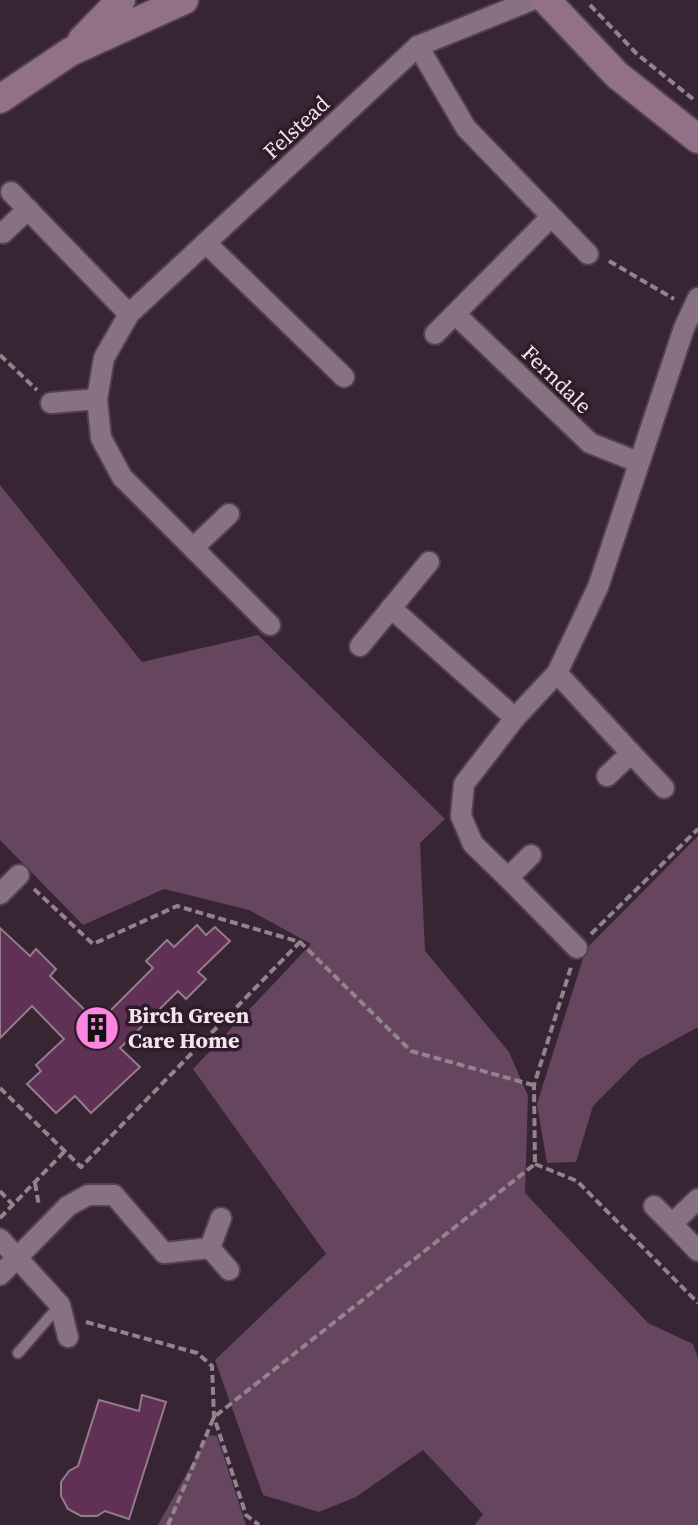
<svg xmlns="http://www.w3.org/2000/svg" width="698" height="1525" viewBox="0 0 698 1525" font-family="'Source Serif 4',serif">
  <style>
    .green { fill: #66465e }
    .building { fill: #603155; stroke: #937c8c; stroke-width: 2 }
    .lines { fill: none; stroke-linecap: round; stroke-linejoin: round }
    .lane-casing { stroke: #52424e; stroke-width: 14 }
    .street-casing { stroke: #52424e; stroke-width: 24 }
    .secondary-casing { stroke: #52424e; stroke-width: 32 }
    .path { stroke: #92838e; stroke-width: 4; stroke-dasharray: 8 4; stroke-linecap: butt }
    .lane { stroke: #887282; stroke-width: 10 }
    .street { stroke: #887282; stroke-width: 20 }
    .secondary { stroke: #917088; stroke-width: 28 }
    .labels { text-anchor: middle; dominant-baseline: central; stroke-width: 7; stroke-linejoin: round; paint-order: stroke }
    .street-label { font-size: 22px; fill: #f2e6ee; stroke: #2e1c29 }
    .poi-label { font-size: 22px; font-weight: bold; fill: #f2e6ee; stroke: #2e1c29; text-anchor: start }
  </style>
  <rect width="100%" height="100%" fill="#382533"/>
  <g class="green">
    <polygon points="0,485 142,662 258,635 445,819 420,843 425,951 509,1052 528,1096 525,1193 648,1323 693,1344 698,1358 698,1525 475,1525 483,1514 423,1450 356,1497 319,1512 263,1495 215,1360 326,1254 193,1069 311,944 249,910 164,889 83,925 0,840"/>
    <polygon points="698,836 698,1027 640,1059 593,1106 576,1162 547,1163 537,1104 586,949"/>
    <polygon points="208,1435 217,1436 246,1525 158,1525"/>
  </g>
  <g class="building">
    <polygon points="197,925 206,935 215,927 230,941 198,972 206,979 186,999 178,991 120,1048 140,1067 91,1113 75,1096 56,1113 27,1084 41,1071 36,1065 64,1039 32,1006 0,1038 0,928 30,956 36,949 56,969 50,976 94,1019 99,1015 103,1018 153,968 146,961 167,940 174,947"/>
    <polygon points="142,1395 166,1402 129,1519 105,1511 97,1516 81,1516 68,1509 61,1496 61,1482 69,1471 78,1466 99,1400 139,1411"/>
  </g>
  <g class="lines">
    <g class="lane-casing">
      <polyline id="lane" points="18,1353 59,1306"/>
    </g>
    <g class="street-casing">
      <g id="street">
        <polyline points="418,46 466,128 588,254"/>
        <polyline points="11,192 129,314"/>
        <polyline points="3,233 28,209"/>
        <polyline points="206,243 344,377"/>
        <polyline points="455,314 590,443 638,462"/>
        <polyline points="435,334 550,218"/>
        <polyline points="51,403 97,399"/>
        <polyline points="193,548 229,514"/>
        <polyline points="391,608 515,718"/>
        <polyline points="270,625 122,477 101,438 97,399 104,358 129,314 418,46 532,0"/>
        <polyline points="360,646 429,562"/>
        <polyline points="557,673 631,753"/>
        <polyline points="607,776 631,753 664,788"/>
        <polyline points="531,855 508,878 577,948"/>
        <polyline points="508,878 473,844 461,816 464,784 515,718 557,673 598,587 684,328 698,298"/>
        <polyline points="0,894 19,875"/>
        <polyline points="654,1206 672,1224 698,1199"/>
        <polyline points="221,1218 210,1248 229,1270"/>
        <polyline points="672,1224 698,1251"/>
        <polyline points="0,1239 60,1305 68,1337"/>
        <polyline points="0,1275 68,1206 88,1195 114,1195 164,1253 210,1248"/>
      </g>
    </g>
    <g class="secondary-casing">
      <g id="secondary">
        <polyline points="546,0 617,75 698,139"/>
        <polyline points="82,40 121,0"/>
        <polyline points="0,99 70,52 184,0"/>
      </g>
    </g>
    <g class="path">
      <polyline points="590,5 637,54 693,99"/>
      <polyline points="609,261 674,299"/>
      <polyline points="0,355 37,390"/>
      <polyline points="34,889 93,944 177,906 300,942 411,1051 533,1085"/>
      <polyline points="591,934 698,829"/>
      <polyline points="0,1088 81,1167 300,942"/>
      <polyline points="535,1164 577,1181 698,1303"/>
      <polyline points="35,1183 39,1206"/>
      <polyline points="0,1191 13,1205"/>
      <polyline points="0,1218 65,1151"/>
      <polyline points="86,1322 197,1353 212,1366 214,1417 246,1515 259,1525"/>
      <polyline points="168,1525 214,1417 535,1164 534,1085 571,967"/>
    </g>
    <use href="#lane" class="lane"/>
    <use href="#street" class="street"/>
    <use href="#secondary" class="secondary"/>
  </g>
  <defs>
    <g id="building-disc" transform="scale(2.3)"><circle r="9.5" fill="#fd86e2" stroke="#2e1c29"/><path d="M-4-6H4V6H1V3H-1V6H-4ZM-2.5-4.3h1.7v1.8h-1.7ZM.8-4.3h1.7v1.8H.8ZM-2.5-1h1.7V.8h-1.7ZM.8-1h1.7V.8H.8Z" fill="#111"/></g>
  </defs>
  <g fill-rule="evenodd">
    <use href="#building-disc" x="97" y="1028"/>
  </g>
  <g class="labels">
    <g class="street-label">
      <text transform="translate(296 127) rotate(-43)">Felstead</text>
      <text transform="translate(557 379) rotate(44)">Ferndale</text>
    </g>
    <g class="poi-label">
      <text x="128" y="1015">Birch Green<tspan x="128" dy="25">Care Home</tspan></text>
    </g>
  </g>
</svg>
